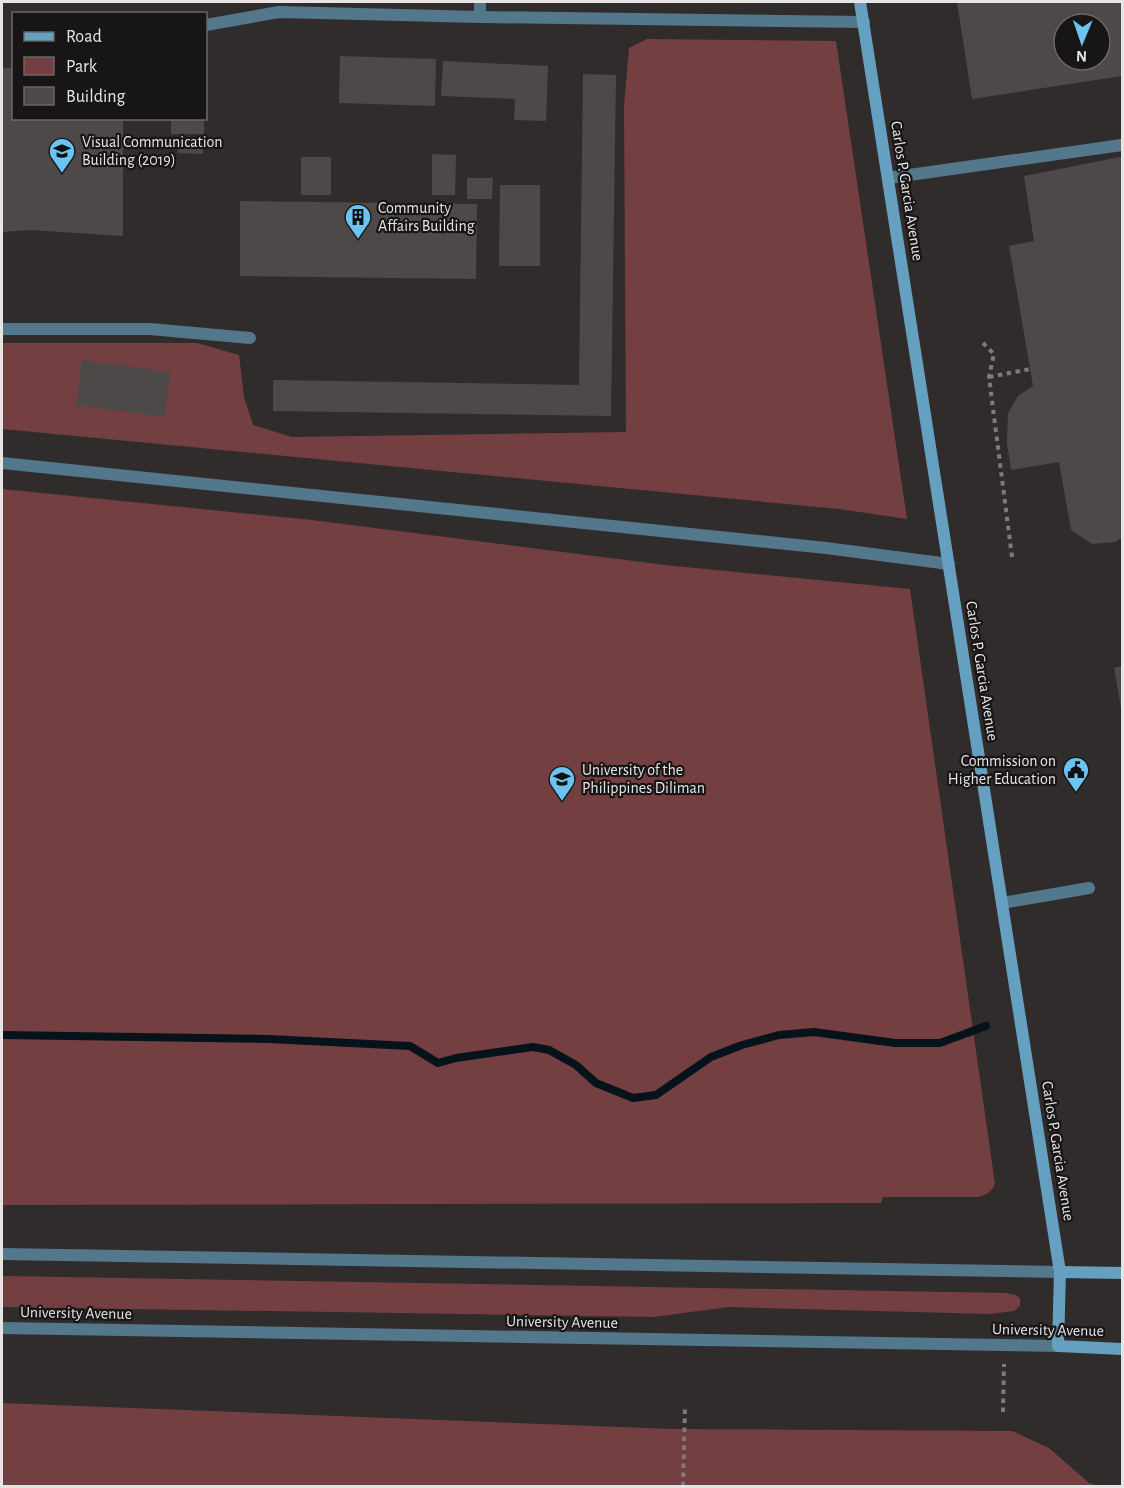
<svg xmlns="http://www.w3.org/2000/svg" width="1124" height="1488" viewBox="0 0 1124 1488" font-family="'Alegreya Sans',sans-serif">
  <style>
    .green { fill: #743f41 }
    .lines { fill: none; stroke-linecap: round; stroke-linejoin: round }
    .stream { stroke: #07131a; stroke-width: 8 }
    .building { fill: #4e4949; fill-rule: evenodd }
    .path { stroke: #7e7a7a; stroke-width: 4; stroke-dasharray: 4.5 4.5; stroke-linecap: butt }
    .service { stroke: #53778b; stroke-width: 12 }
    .tertiary { stroke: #53778b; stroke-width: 12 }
    .secondary { stroke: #66a0c0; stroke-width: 12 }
    .labels { text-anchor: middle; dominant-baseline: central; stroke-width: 4.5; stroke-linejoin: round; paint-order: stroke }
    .poi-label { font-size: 16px; fill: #e7e4e4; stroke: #171515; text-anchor: start }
    .street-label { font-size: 16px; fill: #e7e4e4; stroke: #171515 }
  </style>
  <rect width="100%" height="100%" fill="#312c2c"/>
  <g class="green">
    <polygon points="647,39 836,41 907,519 839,509 2,429 2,343 197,343 239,355 244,397 253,425 292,437 626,432 624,106 629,48"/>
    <path d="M 2,489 L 312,520 L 665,565 L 910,589 L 995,1184 C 991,1192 987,1195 978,1197 L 883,1197 L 881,1203 L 2,1205 Z"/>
    <polygon points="2,1276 1006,1293 1016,1295 1020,1299 1020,1306 1014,1311 990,1314 728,1307 654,1317 2,1307"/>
    <polygon points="2,1403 672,1429 1012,1431 1049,1448 1089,1483 1100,1486 2,1486"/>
  </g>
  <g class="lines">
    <polyline class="stream" points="2,1035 269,1039 410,1046 438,1063 456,1058 533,1047 549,1050 576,1065 596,1083 633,1098 656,1095 711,1057 742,1045 779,1035 814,1032 895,1043 940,1043 986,1026"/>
  </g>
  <g class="building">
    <path d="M 957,2 L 1122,2 L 1122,76 L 972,99 ZM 1064,24 L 1100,24 L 1100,60 L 1064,60 Z"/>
    <polygon points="340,56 436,59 435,106 339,103"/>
    <polygon points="443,61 548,66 546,121 514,120 515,99 441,96"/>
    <polygon points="2,68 14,68 14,118 123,118 123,236 30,230 2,232"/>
    <polygon points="583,74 616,75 611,416 273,411 273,380 579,385"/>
    <rect x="171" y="118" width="33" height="16"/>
    <polygon points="178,139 203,139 203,154 178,153"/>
    <polygon points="432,154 456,155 455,195 432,195"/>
    <rect x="301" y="157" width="30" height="38"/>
    <polygon points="1120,157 1122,157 1122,538 1115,542 1092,544 1071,530 1059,462 1011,470 1007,443 1008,413 1018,396 1033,386 1009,246 1034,241 1024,176"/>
    <polygon points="467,178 493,178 492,199 467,199"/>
    <polygon points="500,185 540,185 540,266 499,266"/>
    <polygon points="240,201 477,204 476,279 240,276"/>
    <polygon points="82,360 171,372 165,417 76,405"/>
    <polygon points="1122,666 1122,707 1121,708 1114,668"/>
  </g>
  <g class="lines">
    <g class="path">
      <polyline points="983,343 994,354 989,377 1012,557"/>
      <polyline points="989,377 1030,369"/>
      <polyline points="1003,1412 1004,1364"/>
      <polyline points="683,1486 685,1406"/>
    </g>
    <g class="service">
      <polyline points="480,17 480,2"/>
      <polyline points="206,25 279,12 480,17 864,22"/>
      <polyline points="888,178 1122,145"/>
      <polyline points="2,329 150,329 250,338"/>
      <polyline points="2,463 826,548 949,564"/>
      <polyline points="1002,903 1089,888"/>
    </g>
    <g class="tertiary">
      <polyline points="2,1254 1060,1272"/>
      <polyline points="2,1328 1058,1346"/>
    </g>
    <g class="secondary">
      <polyline points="860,2 1060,1272 1058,1346 1122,1349"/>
      <polyline points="1060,1272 1122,1273"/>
    </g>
  </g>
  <defs>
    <g id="university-pin" transform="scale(1.35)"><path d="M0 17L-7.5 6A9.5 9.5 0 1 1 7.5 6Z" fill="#6ac3f1" stroke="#171515"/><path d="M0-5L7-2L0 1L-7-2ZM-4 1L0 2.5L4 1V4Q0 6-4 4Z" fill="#111"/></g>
    <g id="building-pin" transform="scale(1.35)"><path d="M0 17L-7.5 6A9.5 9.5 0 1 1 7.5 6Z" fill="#6ac3f1" stroke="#171515"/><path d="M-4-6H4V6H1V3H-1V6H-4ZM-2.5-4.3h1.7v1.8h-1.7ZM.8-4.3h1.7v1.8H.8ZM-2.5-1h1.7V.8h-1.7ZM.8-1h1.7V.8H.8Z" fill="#111"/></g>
    <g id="civic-pin" transform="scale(1.35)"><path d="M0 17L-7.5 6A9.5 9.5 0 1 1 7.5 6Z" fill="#6ac3f1" stroke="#171515"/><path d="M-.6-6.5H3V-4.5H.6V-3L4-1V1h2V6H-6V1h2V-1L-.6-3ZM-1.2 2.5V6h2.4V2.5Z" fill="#111"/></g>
  </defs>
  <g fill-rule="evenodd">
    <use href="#university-pin" x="62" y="151"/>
    <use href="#building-pin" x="358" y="217"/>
    <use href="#civic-pin" x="1076" y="770"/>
    <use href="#university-pin" x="562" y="779"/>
  </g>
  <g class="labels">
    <g class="poi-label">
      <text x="82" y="142">Visual Communication<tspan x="82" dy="18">Building (2019)</tspan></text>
      <text x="378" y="208">Community<tspan x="378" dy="18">Affairs Building</tspan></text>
      <text x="1056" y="761" text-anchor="end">Commission on<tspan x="1056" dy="18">Higher Education</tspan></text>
      <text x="582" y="770">University of the<tspan x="582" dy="18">Philippines Diliman</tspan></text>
    </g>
    <g class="street-label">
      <text transform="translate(907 191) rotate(81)">Carlos P. Garcia Avenue</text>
      <text transform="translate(982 671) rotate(81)">Carlos P. Garcia Avenue</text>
      <text transform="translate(1058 1151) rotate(81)">Carlos P. Garcia Avenue</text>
      <text transform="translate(76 1313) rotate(1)">University Avenue</text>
      <text transform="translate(562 1322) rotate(1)">University Avenue</text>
      <text transform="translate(1048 1330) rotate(1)">University Avenue</text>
    </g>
  </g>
  <rect width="1124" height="1488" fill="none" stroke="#e7e4e4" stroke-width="6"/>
  <rect x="12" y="12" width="195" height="108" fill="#171515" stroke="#6a6868" stroke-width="1.5"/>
  <rect x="24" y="32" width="30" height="9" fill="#66a0c0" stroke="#6a6868" stroke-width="1.5"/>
  <text x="66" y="42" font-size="18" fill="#e7e4e4">Road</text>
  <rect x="24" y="57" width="30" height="18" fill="#743f41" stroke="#6a6868" stroke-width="1.5"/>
  <text x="66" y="72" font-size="18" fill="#e7e4e4">Park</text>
  <rect x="24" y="87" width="30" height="18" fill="#4e4949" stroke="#6a6868" stroke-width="1.5"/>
  <text x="66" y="102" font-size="18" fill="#e7e4e4">Building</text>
  <g transform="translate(1082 42) rotate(182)"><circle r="28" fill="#171515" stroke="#6a6868" stroke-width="1.5"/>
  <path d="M0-4.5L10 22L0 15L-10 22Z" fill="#6ac3f1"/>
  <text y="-9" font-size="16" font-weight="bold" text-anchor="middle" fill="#e7e4e4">N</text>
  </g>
</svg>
